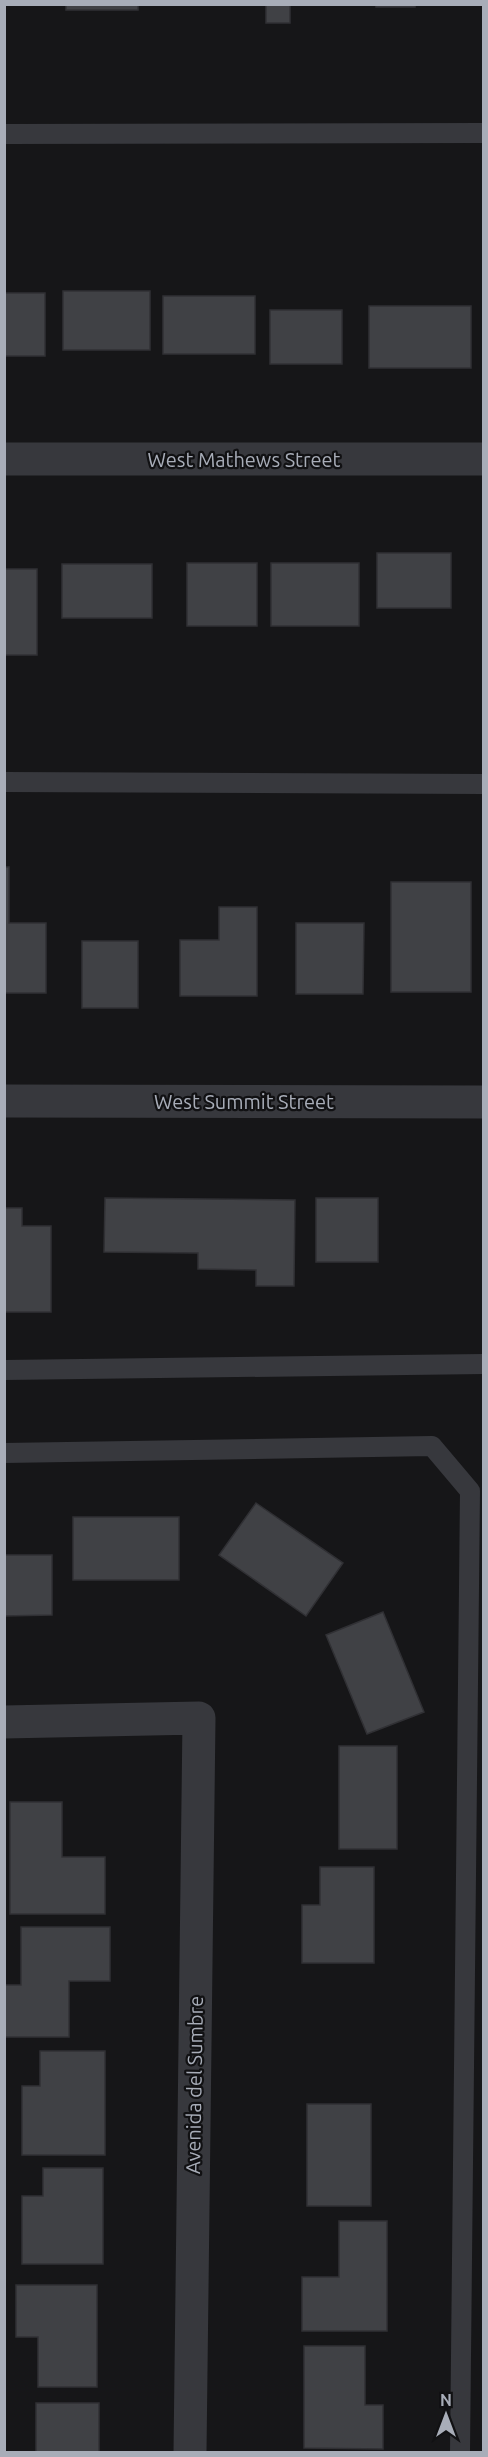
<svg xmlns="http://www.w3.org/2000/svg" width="488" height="2457" viewBox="0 0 488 2457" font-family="Ubuntu,sans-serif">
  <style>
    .building { fill: #404145; stroke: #303034; stroke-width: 1.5 }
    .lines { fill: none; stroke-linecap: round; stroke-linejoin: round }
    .service { stroke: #37383d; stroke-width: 20 }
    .minor { stroke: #37383d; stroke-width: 33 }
    .labels { text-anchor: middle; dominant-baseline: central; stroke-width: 4.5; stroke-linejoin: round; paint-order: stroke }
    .street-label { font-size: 20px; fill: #a8adb8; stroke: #111113 }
  </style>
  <rect width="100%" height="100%" fill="#161618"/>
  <g class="building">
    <rect x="66" y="4" width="72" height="6"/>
    <rect x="266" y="4" width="24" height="19"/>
    <rect x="376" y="4" width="39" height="3"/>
    <rect x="63" y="291" width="87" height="59"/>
    <rect x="4" y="293" width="41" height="63"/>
    <rect x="163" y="296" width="92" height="58"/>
    <rect x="369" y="306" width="102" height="62"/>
    <rect x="270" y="310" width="72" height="54"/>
    <rect x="377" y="553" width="74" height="55"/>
    <rect x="187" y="563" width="70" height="63"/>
    <rect x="271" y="563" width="88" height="63"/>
    <rect x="62" y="564" width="90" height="54"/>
    <rect x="4" y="569" width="33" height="86"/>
    <polygon points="4,867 9,867 9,923 46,923 46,993 4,993"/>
    <rect x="391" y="882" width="80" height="110"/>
    <polygon points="219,907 257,907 257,996 180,996 180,940 219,940"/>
    <polygon points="296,923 364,923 363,994 296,994"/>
    <rect x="82" y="941" width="56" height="67"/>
    <polygon points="105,1198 295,1200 294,1286 256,1286 256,1270 198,1269 198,1253 104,1252"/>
    <rect x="316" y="1198" width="62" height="64"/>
    <polygon points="4,1208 22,1208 22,1226 51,1226 51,1312 4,1312"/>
    <polygon points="256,1503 343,1563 306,1616 219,1555"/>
    <rect x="73" y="1517" width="106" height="63"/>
    <polygon points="4,1555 52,1555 52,1615 4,1616"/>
    <polygon points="383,1612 424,1712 367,1734 326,1635"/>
    <rect x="339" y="1746" width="58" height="103"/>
    <polygon points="10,1802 62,1802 62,1857 105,1857 105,1914 10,1914"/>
    <polygon points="320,1867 374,1867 374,1963 302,1963 302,1905 320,1905"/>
    <polygon points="21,1927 110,1927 110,1981 69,1981 69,2037 4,2037 4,1985 21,1985"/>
    <polygon points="40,2051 105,2051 105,2155 22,2155 22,2086 40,2086"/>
    <rect x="307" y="2104" width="64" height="102"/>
    <polygon points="43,2168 103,2168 103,2264 22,2264 22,2196 43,2196"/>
    <polygon points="339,2221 387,2221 387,2331 302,2331 302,2277 339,2277"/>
    <polygon points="16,2285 97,2285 97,2387 38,2387 38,2337 16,2337"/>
    <polygon points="304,2346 365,2346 365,2405 383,2405 383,2449 304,2448"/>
    <rect x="36" y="2403" width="63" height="49"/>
  </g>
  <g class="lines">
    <g class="service">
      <polyline points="4,134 484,133"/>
      <polyline points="4,782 484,784"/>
      <polyline points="4,1370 484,1364"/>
      <polyline points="4,1453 432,1446 470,1491 460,2452"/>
    </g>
    <g class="minor">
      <polyline points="4,459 484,459"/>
      <polyline points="4,1101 484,1102"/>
      <polyline points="4,1722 199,1718 190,2452"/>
    </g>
  </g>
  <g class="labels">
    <g class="street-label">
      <text x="244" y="459">West Mathews Street</text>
      <text x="244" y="1101">West Summit Street</text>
      <text transform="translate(194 2085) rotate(-89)">Avenida del Sumbre</text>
    </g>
  </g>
  <rect width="488" height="2457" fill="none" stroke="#a8adb8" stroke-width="12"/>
  <g transform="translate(446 2415)" stroke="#111113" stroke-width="4.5" paint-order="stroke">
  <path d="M0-4.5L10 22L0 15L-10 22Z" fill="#a8adb8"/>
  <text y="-9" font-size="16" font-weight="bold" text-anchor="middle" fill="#a8adb8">N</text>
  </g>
</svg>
